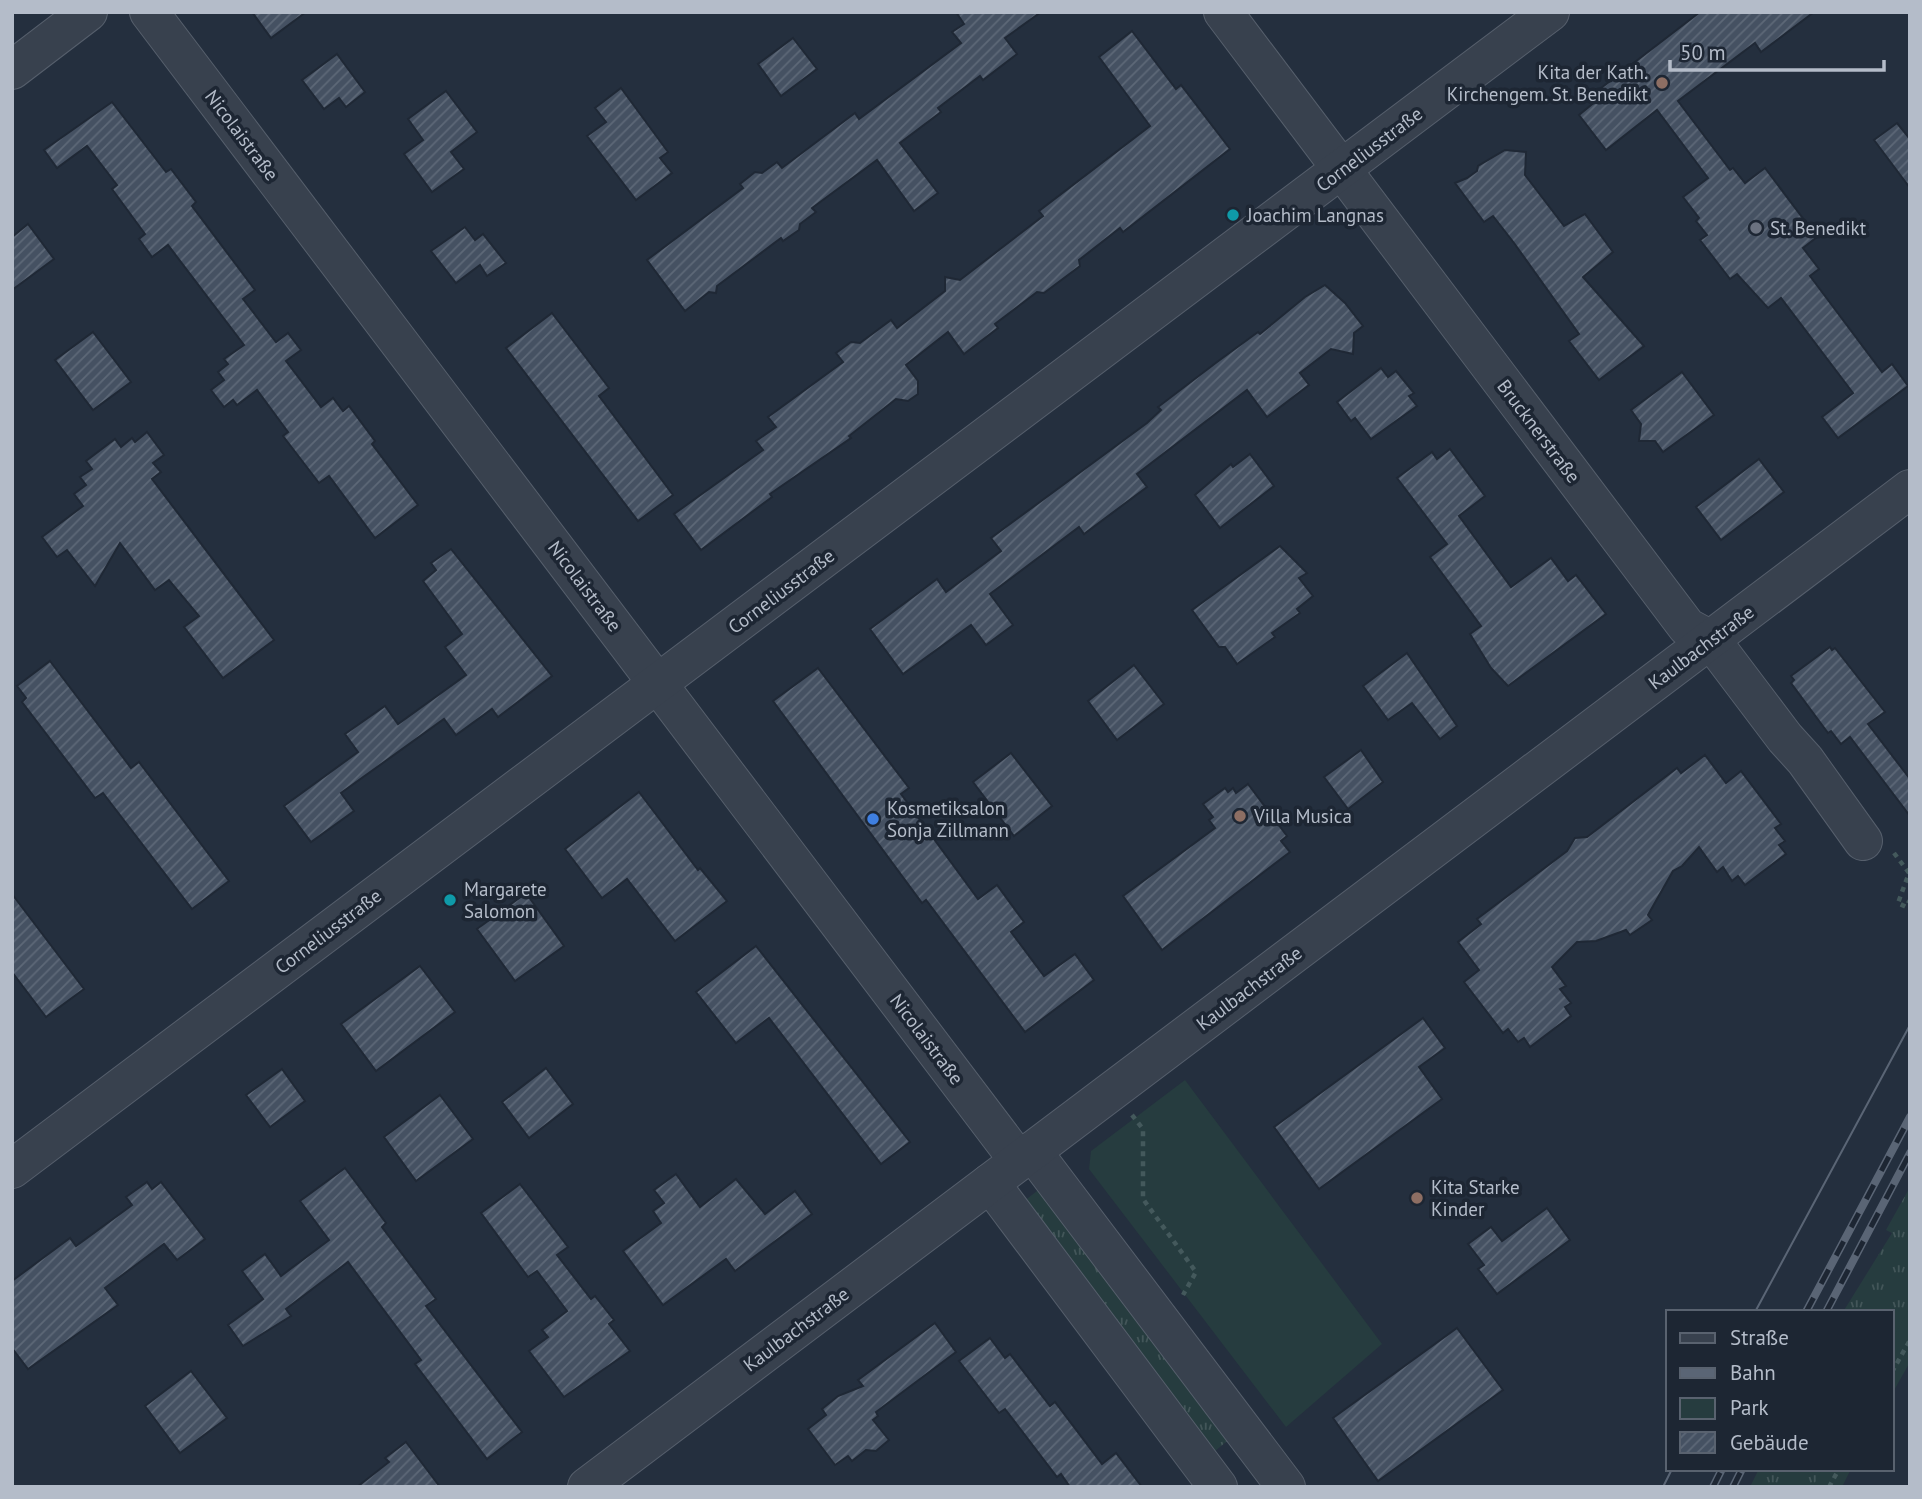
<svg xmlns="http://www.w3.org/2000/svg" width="1922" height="1499" viewBox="0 0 1922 1499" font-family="'PT Sans',sans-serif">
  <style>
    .grass { fill: url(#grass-tufts) }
    .green { fill: #263c3f }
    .building { fill: url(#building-hatch); stroke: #1f2835; stroke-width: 2 }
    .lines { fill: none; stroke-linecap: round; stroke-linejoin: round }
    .minor-casing { stroke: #565f6c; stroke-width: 40 }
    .path { stroke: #44595c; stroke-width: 4.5; stroke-dasharray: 5 5; stroke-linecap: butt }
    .minor { stroke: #38414e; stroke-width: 38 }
    .tram { stroke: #5a6575; stroke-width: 2 }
    .rail-casing { stroke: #5a6575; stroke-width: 8 }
    .rail { stroke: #1d2633; stroke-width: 5; stroke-dasharray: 16; stroke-linecap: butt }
    .education-dot { fill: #8d6e63; stroke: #1d2633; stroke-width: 2.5 }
    .culture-dot { fill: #0f9aa8; stroke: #1d2633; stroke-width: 2.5 }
    .worship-dot { fill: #6b7280; stroke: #1d2633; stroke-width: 2.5 }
    .shop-dot { fill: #3f7fe0; stroke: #1d2633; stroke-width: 2.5 }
    .labels { text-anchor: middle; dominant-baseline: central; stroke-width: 7; stroke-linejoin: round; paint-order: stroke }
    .poi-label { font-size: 19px; fill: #b4bcc9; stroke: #1d2633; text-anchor: start }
    .street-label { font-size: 19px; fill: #b4bcc9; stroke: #1d2633 }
  </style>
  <defs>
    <pattern id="grass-tufts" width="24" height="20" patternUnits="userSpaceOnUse" patternTransform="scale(1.75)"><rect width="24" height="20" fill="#263c3f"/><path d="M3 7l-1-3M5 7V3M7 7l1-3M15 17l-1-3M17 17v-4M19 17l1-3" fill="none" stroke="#435659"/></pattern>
    <pattern id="building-hatch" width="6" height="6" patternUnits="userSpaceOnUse" patternTransform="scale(1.75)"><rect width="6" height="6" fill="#455162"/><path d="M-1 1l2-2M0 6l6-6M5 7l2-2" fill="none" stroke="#5d6877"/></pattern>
  </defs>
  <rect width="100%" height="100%" fill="#242f3e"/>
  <g class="grass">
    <polygon points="1910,1187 1910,1324 1892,1356 1892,1312 1843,1312 1892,1233 1886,1230"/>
    <polygon points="1041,1188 1231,1438 1210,1455 1019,1205"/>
    <polygon points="1759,1469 1831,1469 1822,1487 1750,1487"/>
  </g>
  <g class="green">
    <polygon points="1185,1080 1382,1344 1286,1427 1089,1169 1091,1151"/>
    <polygon points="1910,1307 1910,1362 1892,1394 1892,1340"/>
    <polygon points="1822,1469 1851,1469 1842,1487 1813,1487"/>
  </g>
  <g class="building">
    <polygon points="252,12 306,12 271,38"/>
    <polygon points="956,12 1041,12 1005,38 1017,54 983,80 980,76 938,108 941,112 900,143 938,193 914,211 877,160 812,208 816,212 800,224 799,230 783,241 781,238 717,286 716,293 709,292 685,311 647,260 743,188 740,184 755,172 762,173 777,162 782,168 855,113 859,119 961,43 952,32 964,24"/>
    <polygon points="1700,12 1814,12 1761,52 1755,43 1678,101 1730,170 1733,168 1745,183 1765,168 1817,237 1803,248 1819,269 1810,276 1882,372 1892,364 1908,386 1838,438 1822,417 1853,393 1781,298 1768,308 1737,274 1730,279 1700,240 1707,235 1696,221 1699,218 1683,197 1708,178 1657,110 1606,150 1579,115 1596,101 1592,95"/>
    <polygon points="1132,31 1176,89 1181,85 1230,149 1123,232 1120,228 1079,260 1080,266 1044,293 1037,292 995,324 998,328 964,354 948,332 906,365 918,381 918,394 908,401 896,399 849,436 851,438 770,494 772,497 701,550 674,514 763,450 756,441 776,427 768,417 843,362 836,353 851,342 860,343 891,320 897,328 945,291 945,277 960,280 1043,216 1039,211 1150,126 1099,57"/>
    <polygon points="793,38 817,69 781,96 758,64"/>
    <polygon points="337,54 365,92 346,107 339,98 324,109 302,80"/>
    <polygon points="621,88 668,152 660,158 672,173 636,200 587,136 606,122 595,108"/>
    <polygon points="446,91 477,132 451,152 464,169 432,192 404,154 423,140 408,119"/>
    <polygon points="112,102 166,172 171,169 196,202 192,206 255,290 243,299 276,342 288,333 301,350 286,361 321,407 333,398 343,411 349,406 375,441 372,444 418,505 375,538 329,476 319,483 283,436 288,432 257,390 237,405 233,400 224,407 211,390 224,380 218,372 228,364 224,359 244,345 168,245 152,257 139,239 145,234 112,189 117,185 87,146 57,168 44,150"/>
    <polygon points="1897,123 1910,139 1910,188 1874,140"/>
    <polygon points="1505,150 1526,152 1525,175 1564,226 1585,214 1613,252 1583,277 1644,346 1599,380 1569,341 1579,334 1514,243 1493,216 1484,222 1455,183 1467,178 1477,171 1478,166"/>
    <polygon points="28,224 54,259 12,290 12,237"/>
    <polygon points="465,227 475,240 483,234 506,263 487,276 480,265 456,283 431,251"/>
    <polygon points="1325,285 1345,303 1363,326 1354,333 1353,354 1331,349 1300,373 1309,385 1267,417 1247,390 1137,474 1147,487 1084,534 1079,527 990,594 1013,625 986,645 971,625 903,674 870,629 937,579 946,592 1001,551 991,538 1147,423 1161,410 1158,407 1217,362 1258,332 1260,334 1305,297"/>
    <polygon points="552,313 609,388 599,396 673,495 638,521 506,348"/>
    <polygon points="93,332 131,382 93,410 55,360"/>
    <polygon points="1381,368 1388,377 1396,371 1414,393 1409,396 1417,406 1371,439 1355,418 1351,421 1337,402"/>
    <polygon points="1682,372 1714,415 1663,452 1655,441 1639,441 1641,424 1631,410"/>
    <polygon points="147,432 164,455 153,463 161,472 152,479 274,640 223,678 184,627 199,616 169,580 155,590 120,543 95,586 67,550 57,557 42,537 83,506 74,494 86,485 80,477 92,469 86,461 115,439 121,447 132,438 135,442"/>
    <polygon points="1450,449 1485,496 1459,516 1511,587 1551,558 1568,581 1576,575 1606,614 1508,686 1491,668 1470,634 1481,626 1430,557 1447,544 1397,478 1432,452 1437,459"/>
    <polygon points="1250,454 1274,486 1220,528 1195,495 1231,464 1233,467"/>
    <polygon points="1759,459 1784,492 1721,540 1696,507"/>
    <polygon points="1280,546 1307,573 1299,578 1313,596 1297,609 1300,613 1272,633 1275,637 1237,664 1225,647 1219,647 1192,610"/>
    <polygon points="451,549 552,676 498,717 492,709 456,735 444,719 341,793 354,811 311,842 284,806 358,752 345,734 385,706 398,724 466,675 445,647 462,634 423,581 436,570 431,563"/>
    <polygon points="1830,647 1832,650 1835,648 1885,712 1868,724 1910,779 1910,816 1850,737 1841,744 1831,731 1828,733 1791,683 1794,680 1791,676"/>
    <polygon points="1407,653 1457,726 1440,739 1412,703 1388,720 1363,686"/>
    <polygon points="50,661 131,768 139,762 229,881 192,909 103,793 95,798 22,702 26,698 17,686"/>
    <polygon points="1134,665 1164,704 1117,740 1088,701"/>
    <polygon points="818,668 909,788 901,794 978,899 997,885 1024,922 1011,932 1044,976 1075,954 1094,980 1025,1032 926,900 922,903 773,701"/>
    <polygon points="1361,750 1383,782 1348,809 1324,777"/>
    <polygon points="1011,753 1052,806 1014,836 973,782"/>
    <polygon points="1705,755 1726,783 1741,771 1781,824 1775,828 1785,841 1779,845 1786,854 1745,885 1738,876 1732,881 1723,867 1717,872 1699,847 1682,866 1673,871 1648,915 1652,920 1630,935 1626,930 1596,941 1577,942 1552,967 1566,986 1560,989 1571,1003 1565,1007 1571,1016 1530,1047 1524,1038 1518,1042 1508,1029 1503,1033 1464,982 1479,970 1458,942 1481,924 1477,919 1567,851 1575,838 1587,837 1677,768 1681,773"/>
    <polygon points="1248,784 1287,836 1281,841 1290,852 1162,950 1123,896 1215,828 1209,820 1213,817 1203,804 1225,788 1228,792 1233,788 1236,793"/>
    <polygon points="639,792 698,870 700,868 727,901 675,941 627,879 602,898 565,849"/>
    <polygon points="526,893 564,946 515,981 477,929"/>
    <polygon points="12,894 84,989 46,1017 12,972"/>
    <polygon points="756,946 910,1142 881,1164 769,1018 736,1043 696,992"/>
    <polygon points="420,966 455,1012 376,1071 341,1024"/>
    <polygon points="1423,1018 1445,1048 1419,1067 1442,1099 1319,1189 1274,1127"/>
    <polygon points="546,1068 573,1104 529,1138 502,1102"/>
    <polygon points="282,1069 305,1101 270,1127 246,1095"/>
    <polygon points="440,1095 473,1139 416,1181 384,1137"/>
    <polygon points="345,1168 386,1223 382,1227 436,1299 426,1306 522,1432 487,1459 415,1364 421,1360 348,1262 286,1309 291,1316 243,1346 228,1325 263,1299 242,1271 265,1254 281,1276 329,1240 300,1201"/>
    <polygon points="676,1174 700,1207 736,1179 765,1214 795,1191 812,1214 735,1271 726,1259 663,1305 623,1251 661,1223 653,1211 664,1203 654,1190"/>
    <polygon points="147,1182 152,1189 161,1182 205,1239 177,1260 164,1244 105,1288 118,1305 28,1369 12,1348 12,1281 70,1238 76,1246 132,1205 126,1197"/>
    <polygon points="520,1184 568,1247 557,1255 591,1299 595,1296 614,1320 609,1324 630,1351 564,1397 529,1351 548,1337 542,1330 567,1311 537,1271 528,1277 481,1213"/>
    <polygon points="1547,1208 1570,1240 1497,1294 1478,1269 1484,1265 1468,1244 1491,1227 1502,1241"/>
    <polygon points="935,1323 956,1352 876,1412 878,1416 873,1420 889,1440 876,1451 866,1450 852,1461 848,1456 835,1465 808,1429 826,1415 822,1409 838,1396 863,1386 858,1380"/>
    <polygon points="1457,1328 1503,1390 1378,1481 1333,1418"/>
    <polygon points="990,1338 1005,1358 1010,1354 1050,1406 1055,1402 1102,1464 1116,1453 1142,1487 1070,1487 1061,1474 1057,1477 1005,1409 999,1413 959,1361"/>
    <polygon points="191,1371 227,1418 180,1453 145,1406"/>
    <polygon points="406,1442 440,1487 357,1487 389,1462 385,1458"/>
  </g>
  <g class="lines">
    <g class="minor-casing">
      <g id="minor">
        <polyline points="149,12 1019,1161"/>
        <polyline points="1223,12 1687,627 1711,640 1785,738 1805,760 1863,841"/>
        <polyline points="12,70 88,12"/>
        <polyline points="1032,1151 1286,1487"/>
        <polyline points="12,1169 1550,12"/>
        <polyline points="990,1183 1218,1487"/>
        <polyline points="587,1487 1910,489"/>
      </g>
    </g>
    <g class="path">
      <polyline points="1894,853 1909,873 1898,903 1906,907 1910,900"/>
      <polyline points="1132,1115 1143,1129 1143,1199 1196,1272 1183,1295"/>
      <polyline points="1892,1372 1910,1340"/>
      <polyline points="1829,1487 1839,1469"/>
    </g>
    <use href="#minor" class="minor"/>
    <g class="tram">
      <polyline points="1755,1312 1910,1025"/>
      <polyline points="1663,1487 1672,1469"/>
    </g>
    <g class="rail-casing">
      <g id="rail">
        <polyline points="1806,1312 1910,1117"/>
        <polyline points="1826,1312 1910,1153"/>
        <polyline points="1713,1487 1722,1469"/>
        <polyline points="1733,1487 1742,1469"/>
      </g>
    </g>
    <use href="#rail" class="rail"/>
  </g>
  <g class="education-dot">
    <circle cx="1662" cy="83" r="7"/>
    <circle cx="1240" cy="816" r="7"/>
    <circle cx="1417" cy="1198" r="7"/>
  </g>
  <g class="culture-dot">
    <circle cx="1233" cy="215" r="7"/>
    <circle cx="450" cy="900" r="7"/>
  </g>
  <circle class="worship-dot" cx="1756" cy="228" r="7"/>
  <circle class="shop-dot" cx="873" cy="819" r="7"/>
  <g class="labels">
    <g class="poi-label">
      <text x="1648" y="72" text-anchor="end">Kita der Kath.<tspan x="1648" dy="22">Kirchengem. St. Benedikt</tspan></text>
      <text x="1247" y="215">Joachim Langnas</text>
      <text x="1770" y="228">St. Benedikt</text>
      <text x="887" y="808">Kosmetiksalon<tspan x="887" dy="22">Sonja Zillmann</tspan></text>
      <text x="1254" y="816">Villa Musica</text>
      <text x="464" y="889">Margarete<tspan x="464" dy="22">Salomon</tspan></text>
      <text x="1431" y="1187">Kita Starke<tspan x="1431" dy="22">Kinder</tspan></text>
    </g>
    <g class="street-label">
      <text transform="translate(242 135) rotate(53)">Nicolaistraße</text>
      <text transform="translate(1369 149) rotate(-37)">Corneliusstraße</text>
      <text transform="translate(1539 431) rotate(53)">Brucknerstraße</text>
      <text transform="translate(585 586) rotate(53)">Nicolaistraße</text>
      <text transform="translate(781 591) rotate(-37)">Corneliusstraße</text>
      <text transform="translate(1701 647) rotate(-37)">Kaulbachstraße</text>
      <text transform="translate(328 931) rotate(-37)">Corneliusstraße</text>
      <text transform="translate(1249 988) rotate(-37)">Kaulbachstraße</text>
      <text transform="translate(927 1039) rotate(53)">Nicolaistraße</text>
      <text transform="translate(796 1329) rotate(-37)">Kaulbachstraße</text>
    </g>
  </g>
  <rect width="1922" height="1499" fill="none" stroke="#b4bcc9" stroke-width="28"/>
  <rect x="1666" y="1310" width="228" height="161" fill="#1d2633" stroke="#59626f" stroke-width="2"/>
  <rect x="1680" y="1333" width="35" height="10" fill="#38414e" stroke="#59626f" stroke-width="2"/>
  <text x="1730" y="1345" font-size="21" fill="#b4bcc9">Straße</text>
  <rect x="1680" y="1368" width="35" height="10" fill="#5a6575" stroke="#59626f" stroke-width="2"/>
  <text x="1730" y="1380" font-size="21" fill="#b4bcc9">Bahn</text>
  <rect x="1680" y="1398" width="35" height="21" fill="#263c3f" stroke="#59626f" stroke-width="2"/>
  <text x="1730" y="1415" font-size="21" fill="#b4bcc9">Park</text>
  <rect x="1680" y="1432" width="35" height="21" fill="url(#building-hatch)" stroke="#59626f" stroke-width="2"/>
  <text x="1730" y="1450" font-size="21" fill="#b4bcc9">Gebäude</text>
  <path d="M1670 60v10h214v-10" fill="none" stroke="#b4bcc9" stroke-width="3.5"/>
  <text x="1680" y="60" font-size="21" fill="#b4bcc9" stroke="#1d2633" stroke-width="5" paint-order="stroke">50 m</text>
</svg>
